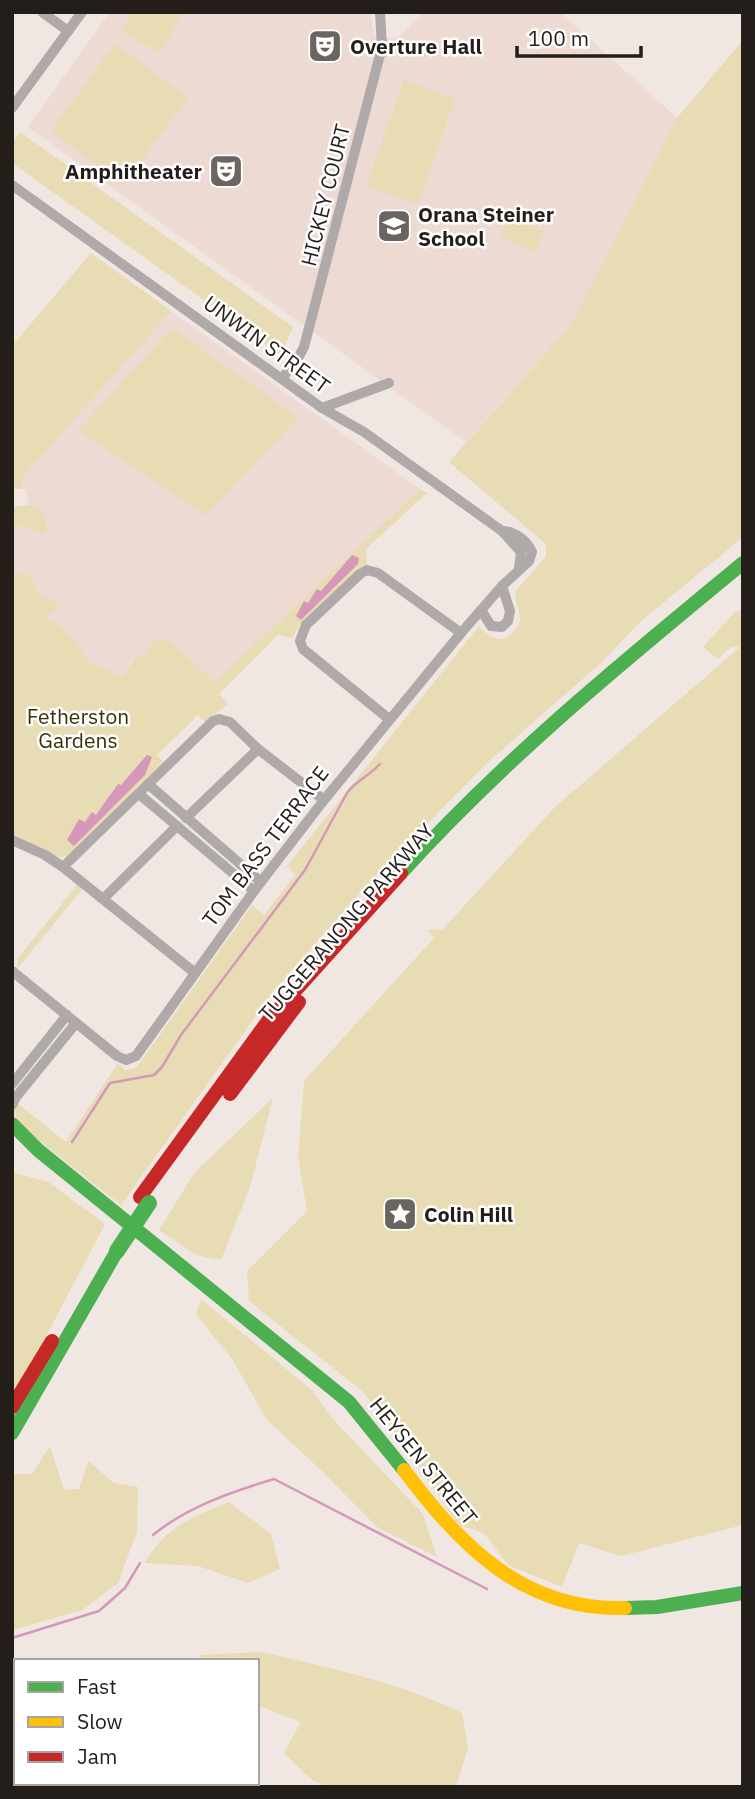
<svg xmlns="http://www.w3.org/2000/svg" width="755" height="1799" viewBox="0 0 755 1799" font-family="'IBM Plex Sans',sans-serif">
  <style>
    .built { fill: #eddad2 }
    .green { fill: #e7dcb4 }
    .water { fill: #d598b9 }
    .lines { fill: none; stroke-linecap: round; stroke-linejoin: round }
    .stream { stroke: #d598b9; stroke-width: 2.5 }
    .street { stroke: #afaaa9; stroke-width: 10 }
    .fast { stroke: #4caf50; stroke-width: 14 }
    .slow { stroke: #ffc107; stroke-width: 14 }
    .jam { stroke: #c62828; stroke-width: 14 }
    .fast-bridge { stroke: #4caf50; stroke-width: 16 }
    .labels { text-anchor: middle; dominant-baseline: central; stroke-width: 5; stroke-linejoin: round; paint-order: stroke }
    .poi-label { font-size: 21px; font-weight: bold; fill: #241e1b; stroke: #fff; text-anchor: start }
    .street-label { font-size: 21px; fill: #241e1b; stroke: #fff }
    .park-label { font-size: 21px; fill: #393207; stroke: #fff }
  </style>
  <rect width="100%" height="100%" fill="#f0e6e2"/>
  <g class="built">
    <polygon points="110,12 370,12 375,37 398,38 423,12 560,12 677,118 571,325 466,442 28,127"/>
    <polygon points="171,311 420,489 215,683 144,656 135,656 123,677 88,661 74,639 46,619 59,603 37,592 32,579 12,575 12,528 17,526 43,534 36,506 29,505 22,478"/>
  </g>
  <g class="green">
    <polygon points="132,12 181,12 182,13 160,53 122,31"/>
    <path d="M 743,40 L 743,537 L 640,622 L 603,661 L 488,762 L 369,883 L 275,989 L 121,1205 L 20,1125 L 14,1112 L 17,1103 L 66,1142 L 118,1063 L 125,1070 L 137,1067 L 252,905 L 264,915 L 295,875 L 287,866 L 479,626 C 488,636 499,645 511,634 C 515,630 519,626 520,620 C 520,611 515,601 515,592 L 546,556 L 546,544 L 449,462 L 571,325 L 677,118 Z"/>
    <polygon points="115,44 188,98 123,185 51,131"/>
    <polygon points="404,80 455,99 418,204 366,186"/>
    <polygon points="20,132 293,327 281,355 12,163 12,144"/>
    <polygon points="510,216 544,231 535,253 501,236"/>
    <polygon points="91,253 171,311 22,478 24,489 12,489 12,346"/>
    <polygon points="172,328 298,418 206,515 78,431"/>
    <path d="M 420,489 L 427,493 L 366,549 L 367,564 L 299,626 L 292,638 L 278,635 L 219,694 L 228,704 C 220,712 212,714 205,722 L 198,715 L 157,755 L 163,762 L 68,856 L 58,857 L 12,836 L 12,575 L 26,573 L 32,579 L 37,592 L 60,604 L 46,619 L 58,624 L 74,639 L 88,661 L 123,677 L 136,656 L 145,656 L 153,641 L 168,640 L 215,682 Z"/>
    <path d="M 29,505 C 42,507 47,517 47,528 L 43,534 L 17,526 L 12,528 L 12,507 Z"/>
    <polygon points="743,610 743,1525 621,1556 579,1543 562,1587 508,1565 484,1533 458,1525 402,1441 362,1391 249,1301 247,1271 307,1211 298,1156 304,1081 434,938 427,930 443,929 554,808 740,647 731,647 718,659 703,647 735,612"/>
    <polygon points="78,884 83,888 16,970 18,958"/>
    <polygon points="273,1098 250,1187 221,1260 196,1255 159,1230 195,1172"/>
    <polygon points="12,1172 48,1182 105,1224 12,1401"/>
    <polygon points="201,1299 313,1391 330,1416 423,1514 437,1557 377,1527 322,1471 267,1420 232,1359 196,1314"/>
    <polygon points="50,1446 64,1490 79,1489 88,1461 114,1483 138,1487 137,1531 118,1583 82,1610 12,1630 12,1474 32,1474"/>
    <path d="M 229,1502 L 271,1534 L 280,1569 L 248,1583 L 198,1566 L 145,1563 C 164,1527 193,1517 229,1502 Z"/>
    <path d="M 262,1652 C 330,1668 399,1682 462,1713 L 468,1747 L 456,1787 L 327,1787 L 311,1779 L 284,1753 L 301,1722 L 257,1705 L 257,1661 L 201,1661 L 199,1655 Z"/>
  </g>
  <g class="water">
    <polygon points="352,555 359,558 358,564 301,620 296,616 304,601 308,603 317,589 321,591"/>
    <polygon points="147,755 152,757 145,775 74,846 67,840 79,819 85,822 92,812 96,815 118,784 121,785"/>
  </g>
  <g class="lines">
    <g class="stream">
      <path d="M 72,1142 L 110,1083 L 154,1075 L 162,1067 L 181,1035 L 305,870 L 347,793 C 356,781 370,775 380,764"/>
      <path d="M 153,1535 C 187,1507 231,1492 274,1479 L 487,1589"/>
      <polyline points="12,1638 99,1611 125,1588 140,1563"/>
    </g>
    <g class="street">
      <polyline points="42,12 68,31"/>
      <polyline points="12,108 82,12"/>
      <polyline points="12,185 322,408 364,432 502,531 521,552 519,568"/>
      <polyline points="282,378 296,362 304,347 382,47 380,12"/>
      <polyline points="322,408 389,383"/>
      <polyline points="481,610 491,626 502,627 508,621 510,611 502,586"/>
      <polyline points="389,719 303,649 300,641 306,625 360,574 367,570 378,573 461,633"/>
      <polyline points="148,784 261,882"/>
      <polyline points="139,794 254,891"/>
      <polyline points="186,818 258,749"/>
      <polyline points="12,840 45,855 63,867 195,973"/>
      <polyline points="63,867 213,721 219,719 230,722 258,749 324,800"/>
      <polyline points="103,899 177,826"/>
      <path d="M 12,971 L 117,1056 L 126,1060 L 136,1056 L 254,891 L 324,800 L 461,633 L 502,586 L 529,561 L 532,552 C 527,541 515,531 502,531"/>
      <polyline points="12,1084 67,1015"/>
      <polyline points="12,1105 16,1097 76,1023"/>
    </g>
    <g class="fast">
      <path d="M 401,873 C 505,758 624,661 743,563"/>
      <polyline points="12,1124 38,1150 349,1402 404,1470"/>
      <polyline points="12,1433 117,1251"/>
      <polyline points="625,1608 657,1607 743,1593"/>
    </g>
    <path class="slow" d="M 404,1470 C 460,1545 523,1611 625,1608"/>
    <g class="jam">
      <polyline points="230,1094 299,1002"/>
      <polyline points="140,1197 268,1021 401,873"/>
      <polyline points="12,1407 52,1341"/>
    </g>
    <polyline class="fast-bridge" points="117,1251 149,1203"/>
  </g>
  <defs>
    <g id="theatre-square" transform="scale(1.75)"><rect x="-9" y="-9" width="18" height="18" rx="4" fill="#6b6461" stroke="#fff"/><path d="M-5-5.5Q0-4 5-5.5V0Q5 5 0 6Q-5 5-5 0ZM-3.3-2.5H-1v1.5H-3.3ZM1-2.5H3.3v1.5H1ZM-2.8 1Q0 5.5 2.8 1Z" fill="#fff"/></g>
    <g id="school-square" transform="scale(1.75)"><rect x="-9" y="-9" width="18" height="18" rx="4" fill="#6b6461" stroke="#fff"/><path d="M0-5L7-2L0 1L-7-2ZM-4 1L0 2.5L4 1V4Q0 6-4 4Z" fill="#fff"/></g>
    <g id="sight-square" transform="scale(1.75)"><rect x="-9" y="-9" width="18" height="18" rx="4" fill="#6b6461" stroke="#fff"/><path d="M0-6L1.8-2.2L6-1.7L2.9 1.2L3.7 5.4L0 3.3L-3.7 5.4L-2.9 1.2L-6-1.7L-1.8-2.2Z" fill="#fff"/></g>
  </defs>
  <g fill-rule="evenodd">
    <use href="#theatre-square" x="325" y="46"/>
    <use href="#theatre-square" x="226" y="171"/>
    <use href="#school-square" x="394" y="226"/>
    <use href="#sight-square" x="400" y="1214"/>
  </g>
  <g class="labels">
    <g class="poi-label">
      <text x="350" y="46">Overture Hall</text>
      <text x="202" y="171" text-anchor="end">Amphitheater</text>
      <text x="418" y="214">Orana Steiner<tspan x="418" dy="24">School</tspan></text>
      <text x="424" y="1214">Colin Hill</text>
    </g>
    <g class="street-label">
      <text transform="translate(325 195) rotate(-76)">HICKEY COURT</text>
      <text transform="translate(267 344) rotate(36)">UNWIN STREET</text>
      <text transform="translate(265 846) rotate(-53)">TOM BASS TERRACE</text>
      <text transform="translate(346 922) rotate(-49)">TUGGERANONG PARKWAY</text>
      <text transform="translate(424 1461) rotate(51)">HEYSEN STREET</text>
    </g>
    <g class="park-label">
      <text x="78" y="716">Fetherston<tspan x="78" dy="24">Gardens</tspan></text>
    </g>
  </g>
  <rect width="755" height="1799" fill="none" stroke="#241e1b" stroke-width="28"/>
  <rect x="14" y="1659" width="245" height="126" fill="#ffffff" stroke="#a7a5a4" stroke-width="2"/>
  <rect x="28" y="1682" width="35" height="10" fill="#4caf50" stroke="#a7a5a4" stroke-width="2"/>
  <text x="77" y="1694" font-size="21" fill="#241e1b">Fast</text>
  <rect x="28" y="1717" width="35" height="10" fill="#ffc107" stroke="#a7a5a4" stroke-width="2"/>
  <text x="77" y="1729" font-size="21" fill="#241e1b">Slow</text>
  <rect x="28" y="1752" width="35" height="10" fill="#c62828" stroke="#a7a5a4" stroke-width="2"/>
  <text x="77" y="1764" font-size="21" fill="#241e1b">Jam</text>
  <path d="M517 46v10h124v-10" fill="none" stroke="#241e1b" stroke-width="3.5"/>
  <text x="528" y="46" font-size="21" fill="#241e1b" stroke="#ffffff" stroke-width="5" paint-order="stroke">100 m</text>
</svg>
